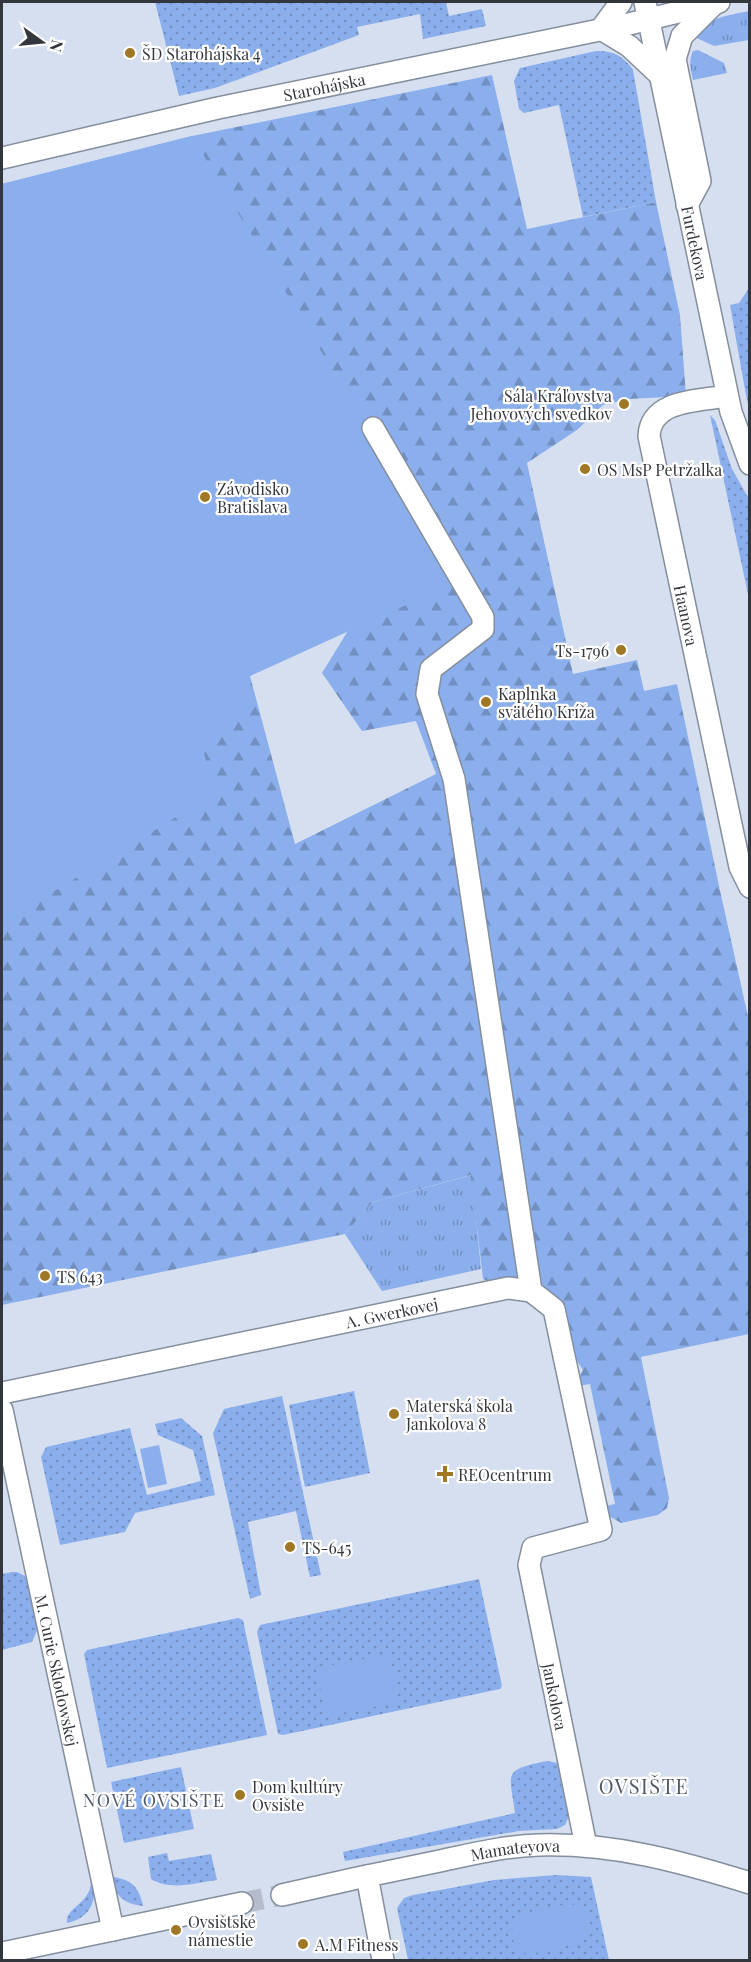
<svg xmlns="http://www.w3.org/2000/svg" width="751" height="1962" viewBox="0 0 751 1962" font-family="'Playfair Display',serif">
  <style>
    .grass { fill: url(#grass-tufts) }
    .forest { fill: url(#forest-firs); fill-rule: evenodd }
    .park { fill: url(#park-dots) }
    .pitch { fill: #8bafed }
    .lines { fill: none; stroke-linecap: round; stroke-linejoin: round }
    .minor-tunnel { stroke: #b5bdcc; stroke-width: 21; stroke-dasharray: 21 10; stroke-linecap: butt }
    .minor-casing { stroke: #848e9d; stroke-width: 24 }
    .minor { stroke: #fff; stroke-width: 21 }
    .poi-dot { fill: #9f7725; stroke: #fff; stroke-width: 2 }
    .labels { text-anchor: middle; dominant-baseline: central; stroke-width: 4.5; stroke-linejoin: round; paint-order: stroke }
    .poi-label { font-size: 16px; fill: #33363d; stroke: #fff; text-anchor: start }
    .street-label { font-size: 16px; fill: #33363d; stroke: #fff }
    .neighbourhood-label { font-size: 18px; letter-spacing: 1.5px; fill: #505867; stroke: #fff }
    .quarter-label { font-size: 20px; letter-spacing: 1.5px; fill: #505867; stroke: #fff }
  </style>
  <defs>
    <pattern id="grass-tufts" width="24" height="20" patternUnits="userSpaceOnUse" patternTransform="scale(1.5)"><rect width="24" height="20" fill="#8bafed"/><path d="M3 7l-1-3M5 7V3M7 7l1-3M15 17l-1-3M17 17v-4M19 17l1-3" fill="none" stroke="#728fc1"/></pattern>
    <pattern id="forest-firs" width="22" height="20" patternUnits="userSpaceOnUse" patternTransform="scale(1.5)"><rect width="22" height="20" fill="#8bafed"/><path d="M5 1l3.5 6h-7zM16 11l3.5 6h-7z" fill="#728fc1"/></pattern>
    <pattern id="park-dots" width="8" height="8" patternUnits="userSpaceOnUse" patternTransform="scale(1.5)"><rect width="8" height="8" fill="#8bafed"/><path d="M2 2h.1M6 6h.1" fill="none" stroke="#728fc1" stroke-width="1.8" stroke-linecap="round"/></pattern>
  </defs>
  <rect width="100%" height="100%" fill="#d5dff0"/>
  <g class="grass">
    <path d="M 749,11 L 749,40 L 714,46 L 690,35 C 709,18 725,16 749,11 Z"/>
    <path d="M 698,50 L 724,63 L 727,73 L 693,80 C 691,69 688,61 693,51 Z"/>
    <polygon points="472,1175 481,1269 382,1291 345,1234 373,1202"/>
  </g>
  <path class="forest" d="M 492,75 L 527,229 L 656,202 L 680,315 L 686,396 L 628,399 L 603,405 L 577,430 L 527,463 L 573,674 L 637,660 L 644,691 L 677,684 L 719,886 L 749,1021 L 749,1334 L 641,1357 L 669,1498 L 667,1508 L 658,1515 L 621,1523 L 607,1515 L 605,1506 L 615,1504 L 590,1384 L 579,1386 L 578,1379 L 583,1370 L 540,1306 L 483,1279 L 471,1175 L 373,1202 L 345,1234 L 2,1305 L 2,184 L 192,136 ZM 360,611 L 322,673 L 362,731 L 416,721 L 436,774 L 295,844 L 250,676 Z"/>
  <g class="park">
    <polygon points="155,2 446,2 449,16 482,9 486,26 423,39 420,14 357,27 359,35 215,88 179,96"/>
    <path d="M 596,51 C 612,50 624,56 633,70 L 656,202 L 583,217 L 559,105 L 524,113 L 519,109 L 514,81 L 520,68 Z"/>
    <polygon points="749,288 749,409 745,390 730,305 739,303"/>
    <polygon points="710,415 715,420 732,469 749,499 749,599"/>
    <polygon points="354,1391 370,1473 305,1487 289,1405"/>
    <polygon points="282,1396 321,1575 310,1577 296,1511 248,1522 261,1595 250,1599 213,1433 224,1409"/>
    <polygon points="181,1418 202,1436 215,1495 135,1513 125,1532 60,1545 41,1457 46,1447 130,1428 147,1495 201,1481 193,1450 158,1435 155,1424"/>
    <polygon points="12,1572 17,1572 25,1576 30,1583 39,1626 32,1642 2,1650 2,1574"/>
    <polygon points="479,1579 502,1686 500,1689 283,1735 278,1734 257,1632 260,1625"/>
    <polygon points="238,1618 243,1620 267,1735 107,1768 84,1654 87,1650"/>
    <path d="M 547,1761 L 557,1763 L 563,1770 L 572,1810 L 565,1825 L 557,1829 L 519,1831 L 345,1861 L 343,1852 L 515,1813 C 510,1773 501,1770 547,1761 Z"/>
    <polygon points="181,1767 194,1829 124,1843 111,1782"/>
    <path d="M 167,1853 L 169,1861 L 211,1854 L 217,1880 C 195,1883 171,1891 151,1879 L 148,1857 Z"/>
    <polygon points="556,1875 591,1877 609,1960 408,1960 397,1908 404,1898 413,1895 494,1880"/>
    <path d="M 109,1876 C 131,1880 138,1884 143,1906 C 123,1904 115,1895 109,1876 Z"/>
    <path d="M 93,1880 C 98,1901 89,1919 67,1923 C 65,1907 91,1904 91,1881 Z"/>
  </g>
  <g class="pitch">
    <polygon points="192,136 459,581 250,676 245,716 203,749 214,794 2,923 2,184"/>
    <polygon points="159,1445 167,1484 148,1488 140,1449"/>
    <polygon points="390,1654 399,1702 326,1716 316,1668"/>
    <path d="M 567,1904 C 583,1904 589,1913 591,1927 C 589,1932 588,1936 584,1939 C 576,1945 534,1956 525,1953 C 519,1951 515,1946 513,1940 C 505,1909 547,1909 567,1904 Z"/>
  </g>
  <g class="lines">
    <polyline class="minor-tunnel" points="242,1903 282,1895"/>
    <g class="minor-casing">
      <g id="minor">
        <path id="s1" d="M 645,2 L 731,412 L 750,464"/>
        <polyline points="601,29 629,46 661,76"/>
        <polyline points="601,29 621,2"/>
        <path id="s2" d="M 2,158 L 218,108 L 629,24 L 719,2"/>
        <polyline points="687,205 700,181 675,59 682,36 715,3"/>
        <path id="s3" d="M 727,396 C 699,401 651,399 649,436 L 740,867 L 750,887"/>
        <polyline points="373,428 483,617 483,629 431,669 427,694 454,779 531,1291"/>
        <path id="s4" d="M 2,1393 L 508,1288 L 531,1291 L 554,1309 L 601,1530 L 533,1548 L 529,1565 L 586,1846"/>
        <path id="s5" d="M 2,1410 L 113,1930"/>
        <polyline points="367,1876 383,1960"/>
        <path id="s6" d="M 282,1895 C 333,1883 384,1872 435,1862 C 469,1855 503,1846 539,1845 C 613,1843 679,1861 750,1883"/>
        <polyline points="2,1953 242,1903"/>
      </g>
    </g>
    <use href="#minor" class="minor"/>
  </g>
  <g class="poi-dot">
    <circle cx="130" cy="53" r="6"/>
    <circle cx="624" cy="404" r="6"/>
    <circle cx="585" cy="469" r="6"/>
    <circle cx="205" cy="497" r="6"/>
    <circle cx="621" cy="650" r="6"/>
    <circle cx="486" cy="702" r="6"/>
    <circle cx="45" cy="1276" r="6"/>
    <circle cx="394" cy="1414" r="6"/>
    <path d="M442 1465h6v6h6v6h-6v6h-6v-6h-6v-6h6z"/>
    <circle cx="290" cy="1547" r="6"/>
    <circle cx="240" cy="1795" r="6"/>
    <circle cx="176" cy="1930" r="6"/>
    <circle cx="303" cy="1944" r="6"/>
  </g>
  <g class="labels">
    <g class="poi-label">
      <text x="142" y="53">ŠD Starohájska 4</text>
      <text x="612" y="395" text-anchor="end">Sála Kráľovstva<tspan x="612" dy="18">Jehovových svedkov</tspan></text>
      <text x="597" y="469">OS MsP Petržalka</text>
      <text x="217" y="488">Závodisko<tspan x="217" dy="18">Bratislava</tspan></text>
      <text x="609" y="650" text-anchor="end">Ts-1796</text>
      <text x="498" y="693">Kaplnka<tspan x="498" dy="18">svätého Kríža</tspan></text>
      <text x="57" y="1276">TS 643</text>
      <text x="406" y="1405">Materská škola<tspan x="406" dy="18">Jankolova 8</tspan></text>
      <text x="458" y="1474">REOcentrum</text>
      <text x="302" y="1547">TS-645</text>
      <text x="252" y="1786">Dom kultúry<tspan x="252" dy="18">Ovsište</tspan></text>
      <text x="188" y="1921">Ovsištské<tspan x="188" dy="18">námestie</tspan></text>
      <text x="315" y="1944">A.M Fitness</text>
    </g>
    <g class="street-label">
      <text stroke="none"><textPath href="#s2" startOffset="330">Starohájska</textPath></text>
      <text stroke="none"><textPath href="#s1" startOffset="246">Furdekova</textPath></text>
      <text stroke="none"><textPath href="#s3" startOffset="279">Haanova</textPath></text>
      <text stroke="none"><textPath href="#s4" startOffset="398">A. Gwerkovej</textPath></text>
      <text stroke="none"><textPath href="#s5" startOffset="266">M. Curie Sklodowskej</textPath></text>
      <text stroke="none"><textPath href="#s4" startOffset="1017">Jankolova</textPath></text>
      <text stroke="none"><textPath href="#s6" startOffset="238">Mamateyova</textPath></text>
    </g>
    <g class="neighbourhood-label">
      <text x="154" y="1800">NOVÉ OVSIŠTE</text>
    </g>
    <g class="quarter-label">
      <text x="644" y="1785">OVSIŠTE</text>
    </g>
  </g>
  <rect width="751" height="1962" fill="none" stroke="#33363d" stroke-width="6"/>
  <g transform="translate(42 42) rotate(105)" stroke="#ffffff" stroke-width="4.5" paint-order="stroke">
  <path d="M0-4.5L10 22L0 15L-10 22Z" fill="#33363d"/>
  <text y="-9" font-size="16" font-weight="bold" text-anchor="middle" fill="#33363d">N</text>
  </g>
</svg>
